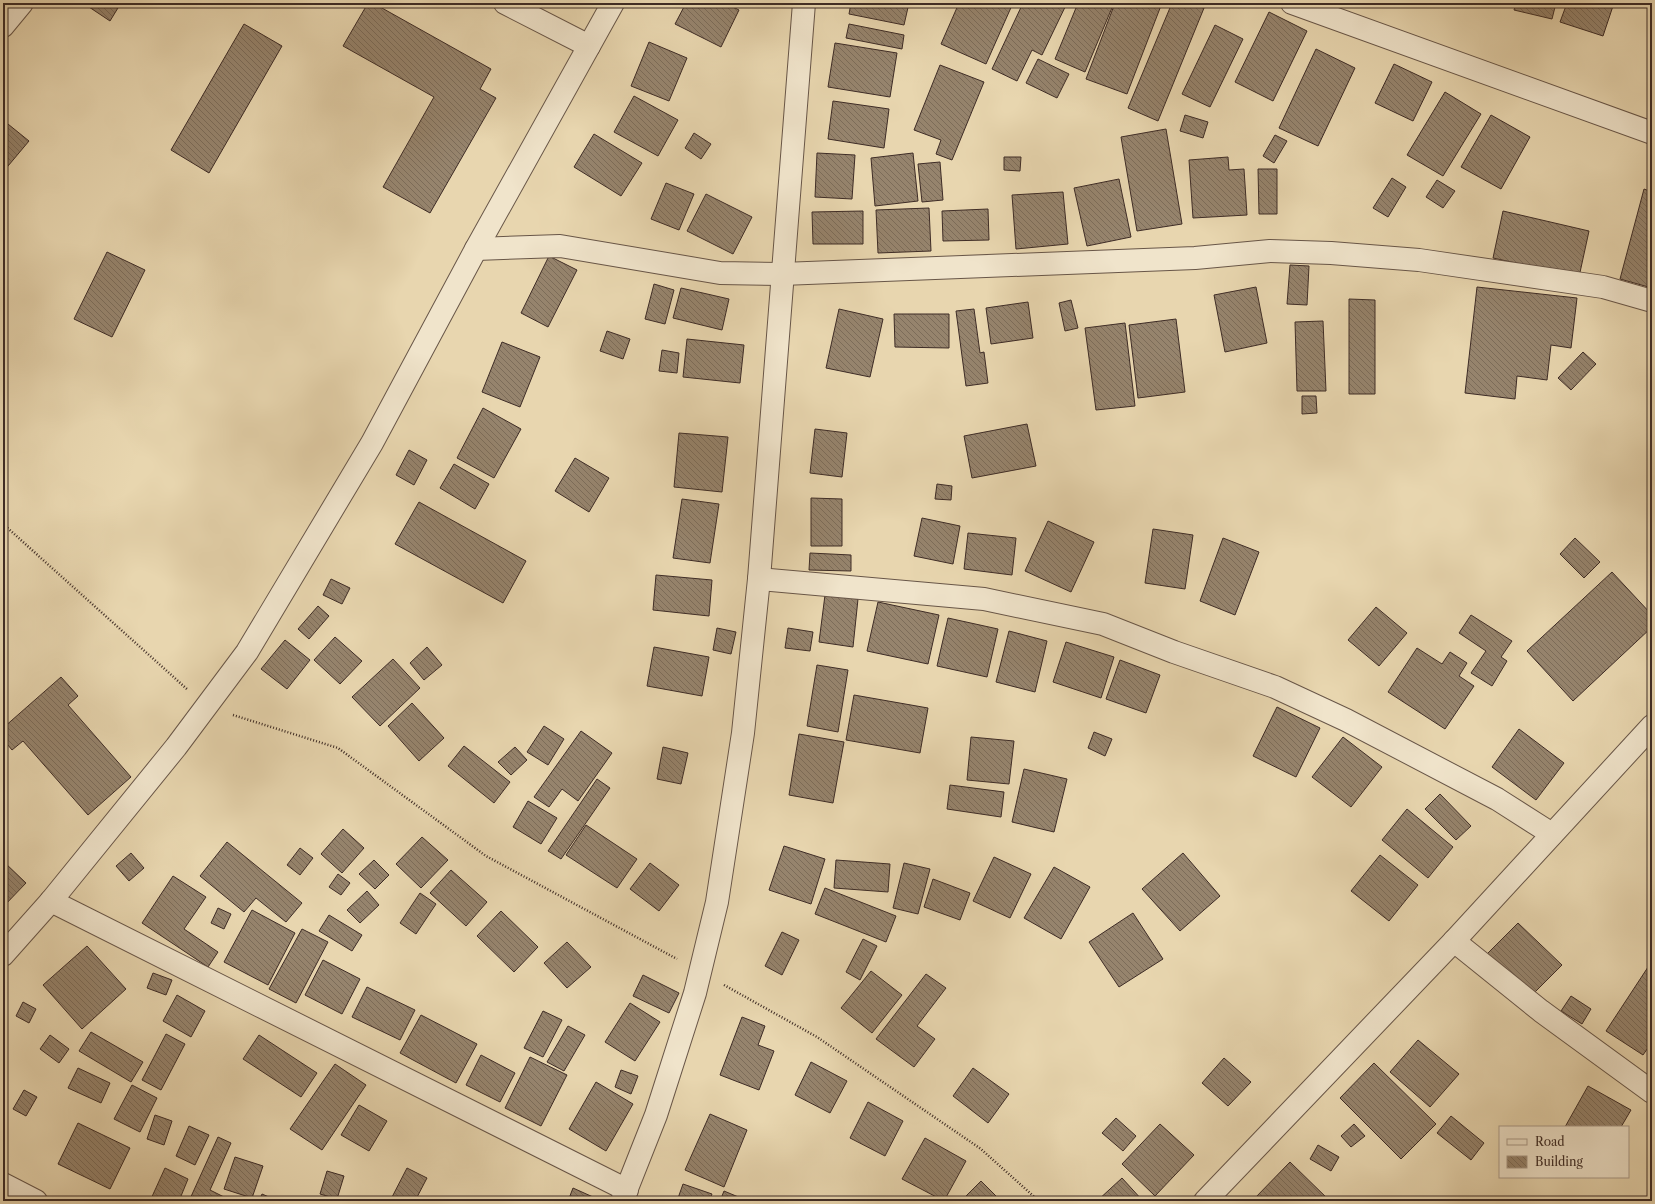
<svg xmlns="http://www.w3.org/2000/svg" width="1655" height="1204" viewBox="0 0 1655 1204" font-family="'Libre Caslon Text',serif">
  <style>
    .building { fill: url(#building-back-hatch); stroke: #3e2c26 }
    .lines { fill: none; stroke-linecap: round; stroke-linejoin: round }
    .minor-casing { stroke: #685648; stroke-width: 24 }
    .tertiary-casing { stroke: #685648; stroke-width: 24 }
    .path { stroke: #3e2c26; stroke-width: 2.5; stroke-dasharray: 1 2; stroke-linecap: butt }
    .minor { stroke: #f0e4cb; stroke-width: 22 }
    .tertiary { stroke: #f0e4cb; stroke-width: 22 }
  </style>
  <defs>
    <pattern id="building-back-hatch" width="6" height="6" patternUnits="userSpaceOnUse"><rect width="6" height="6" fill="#96846d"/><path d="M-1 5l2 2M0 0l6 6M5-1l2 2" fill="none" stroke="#7c6c59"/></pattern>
  </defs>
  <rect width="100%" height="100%" fill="#e8d6af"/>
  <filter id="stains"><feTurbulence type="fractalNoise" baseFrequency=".005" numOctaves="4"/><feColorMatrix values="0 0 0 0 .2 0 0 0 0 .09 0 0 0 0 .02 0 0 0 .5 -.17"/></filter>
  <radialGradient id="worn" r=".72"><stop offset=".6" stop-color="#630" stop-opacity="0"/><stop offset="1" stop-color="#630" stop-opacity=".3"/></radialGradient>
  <g class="building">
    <polygon points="83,3 121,3 110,21"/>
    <polygon points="368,3 373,3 491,69 480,89 496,98 430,213 383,187 434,97 343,46"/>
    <polygon points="686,3 725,3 739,10 721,47 675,24"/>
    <polygon points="851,3 909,3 904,25 849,14"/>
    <polygon points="959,3 1013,3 986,64 941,44"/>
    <polygon points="1023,3 1067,3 1042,55 1032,50 1017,81 992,69"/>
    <polygon points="1078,3 1114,3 1085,72 1055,59"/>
    <polygon points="1115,3 1162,3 1127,94 1086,79"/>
    <polygon points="1172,3 1192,3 1204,8 1158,121 1128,108"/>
    <polygon points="1516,3 1556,3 1552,19 1514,10"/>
    <polygon points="1567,3 1614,3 1603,36 1560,22"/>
    <polygon points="1269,12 1307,31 1273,101 1235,82"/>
    <polygon points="244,24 282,46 209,173 171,150"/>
    <polygon points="849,24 904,35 902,49 846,38"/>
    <polygon points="1215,25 1243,39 1210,107 1182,94"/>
    <polygon points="649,42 687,58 669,101 631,86"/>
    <polygon points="835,43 897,53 890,97 828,87"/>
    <polygon points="1316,49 1355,68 1318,146 1279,128"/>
    <polygon points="1038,59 1069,74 1057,98 1026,83"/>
    <polygon points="1394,64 1432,82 1413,121 1375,103"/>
    <polygon points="940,65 984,82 952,160 936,154 941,140 914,130"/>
    <polygon points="1445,92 1481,114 1443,176 1407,155"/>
    <polygon points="634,96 678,120 658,156 614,132"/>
    <polygon points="833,101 889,109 884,148 828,139"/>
    <polygon points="1185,115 1208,122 1203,138 1180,131"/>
    <polygon points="1491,115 1530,137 1501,189 1461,167"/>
    <polygon points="3,120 29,141 3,172"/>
    <polygon points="1166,129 1182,224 1137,231 1121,137"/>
    <polygon points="694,133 711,144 701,159 685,148"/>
    <polygon points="594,134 642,163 621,196 574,167"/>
    <polygon points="1275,135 1287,141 1274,163 1263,156"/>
    <polygon points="817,153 855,155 852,199 815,197"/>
    <polygon points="913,153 918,201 875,206 871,158"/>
    <polygon points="1004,157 1021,157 1020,171 1004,170"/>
    <polygon points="1228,157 1229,170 1244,169 1247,215 1193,218 1189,160"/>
    <polygon points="940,162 943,200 922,202 918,164"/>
    <polygon points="1258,169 1277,169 1277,214 1259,214"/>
    <polygon points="1392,178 1406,187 1388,217 1373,208"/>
    <polygon points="1119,179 1131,237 1087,246 1074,188"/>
    <polygon points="1437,180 1455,191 1443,208 1426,197"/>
    <polygon points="666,183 694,194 679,230 651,219"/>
    <polygon points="1644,189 1652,192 1652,288 1620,279"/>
    <polygon points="1063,192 1068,244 1016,249 1012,195"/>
    <polygon points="706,194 752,217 733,254 687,231"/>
    <polygon points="929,208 931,251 878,253 876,210"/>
    <polygon points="988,209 989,240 943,241 942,211"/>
    <polygon points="863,211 863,244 813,244 812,212"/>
    <polygon points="1503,211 1589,231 1579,277 1493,258"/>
    <polygon points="107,252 145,270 112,337 74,319"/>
    <polygon points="549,256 577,270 548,327 521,313"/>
    <polygon points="1290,265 1309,266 1307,305 1287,304"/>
    <polygon points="654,284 674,290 665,324 645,319"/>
    <polygon points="1256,287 1267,343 1225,352 1214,295"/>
    <polygon points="1477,287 1577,298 1571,348 1551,345 1547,380 1517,376 1515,399 1465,393"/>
    <polygon points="681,288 729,299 722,330 673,318"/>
    <polygon points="1349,299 1375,300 1375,394 1349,394"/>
    <polygon points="1071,300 1078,328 1065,331 1059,303"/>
    <polygon points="1028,302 1033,338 991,344 986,308"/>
    <polygon points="839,309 883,319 870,377 826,368"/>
    <polygon points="974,309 980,353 984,352 988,383 966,386 956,311"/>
    <polygon points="894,314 949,314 949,348 895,347"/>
    <polygon points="1176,319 1185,392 1138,398 1129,325"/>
    <polygon points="1323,321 1326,391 1297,391 1295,322"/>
    <polygon points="1125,323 1135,406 1096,410 1085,328"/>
    <polygon points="607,331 630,339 623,359 600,351"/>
    <polygon points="687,339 744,345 740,383 683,377"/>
    <polygon points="502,342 540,357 520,407 482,392"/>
    <polygon points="662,350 679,353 677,373 659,371"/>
    <polygon points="1583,352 1596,364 1571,390 1558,378"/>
    <polygon points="1302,396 1316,396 1317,413 1302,414"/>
    <polygon points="483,408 521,429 494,478 457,458"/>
    <polygon points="1027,424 1036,466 972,478 964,436"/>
    <polygon points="815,429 847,433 842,477 810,473"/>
    <polygon points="679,433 728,437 722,492 674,487"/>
    <polygon points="409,450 427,460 414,485 396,475"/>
    <polygon points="575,458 609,478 589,512 555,491"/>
    <polygon points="454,464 489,484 475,509 440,488"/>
    <polygon points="937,484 952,486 951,500 935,499"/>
    <polygon points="811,498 842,499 842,546 811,546"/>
    <polygon points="682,499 719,504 710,563 673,558"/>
    <polygon points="419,502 526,561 503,603 395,544"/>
    <polygon points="922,518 960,526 953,564 914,556"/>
    <polygon points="1048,521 1094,542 1071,592 1025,571"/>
    <polygon points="1153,529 1193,535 1185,589 1145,583"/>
    <polygon points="968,533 1016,538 1012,575 964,569"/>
    <polygon points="1223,538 1259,552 1235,615 1200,601"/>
    <polygon points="1575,538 1600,562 1584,578 1560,554"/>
    <polygon points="810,553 851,555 851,571 809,570"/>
    <polygon points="1612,572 1652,615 1652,627 1573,701 1527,651"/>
    <polygon points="656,575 712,580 709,616 653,610"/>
    <polygon points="331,579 350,588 342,604 323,595"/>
    <polygon points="825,595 858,599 853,647 819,642"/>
    <polygon points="878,602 939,615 928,664 867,651"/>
    <polygon points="318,606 329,616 309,639 298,629"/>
    <polygon points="1376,607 1407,633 1379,666 1348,640"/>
    <polygon points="1471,615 1512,641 1501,657 1507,661 1492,686 1471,673 1486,651 1459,633"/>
    <polygon points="948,618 998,629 987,677 937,666"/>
    <polygon points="717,628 736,632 731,654 713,650"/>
    <polygon points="788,628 813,632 810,651 785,648"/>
    <polygon points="1009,631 1047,641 1035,692 996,682"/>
    <polygon points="335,637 362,661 340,684 314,660"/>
    <polygon points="285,640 310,660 287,689 261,669"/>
    <polygon points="1066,642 1114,657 1101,698 1053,682"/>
    <polygon points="427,647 442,665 424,680 410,663"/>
    <polygon points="654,647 709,657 702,696 647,686"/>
    <polygon points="1417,648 1442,664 1450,652 1467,663 1459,676 1474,686 1445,729 1388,692"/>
    <polygon points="393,659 420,688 380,726 352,697"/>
    <polygon points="1120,660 1160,675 1146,713 1106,699"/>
    <polygon points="817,665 848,670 838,732 807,726"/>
    <polygon points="61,677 78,696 68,705 131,777 88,815 23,741 12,750 3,739 3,728"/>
    <polygon points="854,695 928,708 920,753 846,740"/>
    <polygon points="412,703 444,738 419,761 388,726"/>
    <polygon points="1277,707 1320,728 1296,777 1253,756"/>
    <polygon points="544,726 564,739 548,765 527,752"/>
    <polygon points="1519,729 1564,763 1536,800 1492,767"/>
    <polygon points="581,731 612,753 578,801 562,789 549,807 534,797"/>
    <polygon points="1094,732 1112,739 1105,756 1088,748"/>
    <polygon points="799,734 844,742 833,803 789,795"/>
    <polygon points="971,737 1014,741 1009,784 967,780"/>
    <polygon points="1343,737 1382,767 1351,807 1312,777"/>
    <polygon points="464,746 510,782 494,803 448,766"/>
    <polygon points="515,747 527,760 511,775 498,762"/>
    <polygon points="663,747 688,753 681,784 657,779"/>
    <polygon points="1024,769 1067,779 1054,832 1012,822"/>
    <polygon points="597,779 610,788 561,859 548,851"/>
    <polygon points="950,785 1004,792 1001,817 947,809"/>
    <polygon points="1440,794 1471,826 1456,840 1425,809"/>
    <polygon points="528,801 557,818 541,844 513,827"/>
    <polygon points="1407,809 1453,847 1428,878 1382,840"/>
    <polygon points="586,825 637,859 617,888 566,855"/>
    <polygon points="343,829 364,848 342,873 321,854"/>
    <polygon points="422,837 448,860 421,888 396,864"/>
    <polygon points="227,842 302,903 286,922 256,898 244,912 200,876"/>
    <polygon points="784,846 825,859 811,904 769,890"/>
    <polygon points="300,848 313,858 300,875 287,865"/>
    <polygon points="131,853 144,868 129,881 116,866"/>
    <polygon points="1183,853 1220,896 1180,931 1142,889"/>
    <polygon points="1380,855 1418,885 1389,921 1351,891"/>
    <polygon points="994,857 1031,874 1010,918 973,901"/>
    <polygon points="374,860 389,875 375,889 359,874"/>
    <polygon points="836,860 890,864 888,892 834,888"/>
    <polygon points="3,861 26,883 3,907"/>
    <polygon points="650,863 679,885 659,911 630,889"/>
    <polygon points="904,863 930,869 918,914 893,908"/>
    <polygon points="1054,867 1090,887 1061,939 1024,918"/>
    <polygon points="451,870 487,902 466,926 430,893"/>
    <polygon points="338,874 350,883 341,895 329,887"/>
    <polygon points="173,876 206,897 184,929 218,952 208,967 142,923"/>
    <polygon points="933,879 970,893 960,920 924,907"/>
    <polygon points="825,888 896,916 886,942 815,914"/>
    <polygon points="367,891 379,905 360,923 347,910"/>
    <polygon points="420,893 436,904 416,934 400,923"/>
    <polygon points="218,908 231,914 224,929 211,923"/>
    <polygon points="252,910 295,933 268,985 224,962"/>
    <polygon points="501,911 538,947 514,972 477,936"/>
    <polygon points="1133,913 1163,959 1119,987 1089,942"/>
    <polygon points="329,915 362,935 352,951 319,931"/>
    <polygon points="1518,923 1562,965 1530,997 1486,955"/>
    <polygon points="302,929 328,942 296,1003 269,989"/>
    <polygon points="782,932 799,940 782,975 765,966"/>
    <polygon points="863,939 877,946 860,980 846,972"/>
    <polygon points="567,942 591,967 567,988 544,963"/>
    <polygon points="87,946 126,989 82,1029 43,985"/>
    <polygon points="323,960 360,979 342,1014 305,995"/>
    <polygon points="1652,961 1652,1042 1643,1055 1606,1031"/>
    <polygon points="871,971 902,995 872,1033 841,1008"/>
    <polygon points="153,973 172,980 166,995 147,988"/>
    <polygon points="926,974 946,988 917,1026 935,1039 914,1067 876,1039"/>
    <polygon points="643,975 679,993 669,1013 633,996"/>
    <polygon points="367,987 415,1010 400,1040 352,1017"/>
    <polygon points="177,995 205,1011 191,1037 163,1021"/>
    <polygon points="1571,996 1591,1009 1582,1024 1561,1011"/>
    <polygon points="23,1002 36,1009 29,1023 16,1016"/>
    <polygon points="630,1003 660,1022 635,1061 605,1042"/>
    <polygon points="543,1011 562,1020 543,1057 524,1048"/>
    <polygon points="421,1015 477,1044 456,1083 400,1053"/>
    <polygon points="742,1017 765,1026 758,1045 774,1051 759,1090 720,1075"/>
    <polygon points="568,1026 585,1035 564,1071 547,1062"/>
    <polygon points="91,1032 143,1062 131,1082 79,1051"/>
    <polygon points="166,1034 185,1044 161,1090 142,1080"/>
    <polygon points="50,1035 69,1049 59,1063 40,1049"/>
    <polygon points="259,1035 317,1073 301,1097 243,1059"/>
    <polygon points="1418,1040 1459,1074 1430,1107 1390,1072"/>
    <polygon points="481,1055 515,1073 500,1102 466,1085"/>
    <polygon points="530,1057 567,1075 541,1126 505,1108"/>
    <polygon points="1224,1058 1251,1082 1228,1106 1202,1083"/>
    <polygon points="811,1062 847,1081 830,1113 795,1095"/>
    <polygon points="1374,1063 1436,1124 1401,1159 1340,1098"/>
    <polygon points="335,1064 366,1085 322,1150 290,1129"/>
    <polygon points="78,1068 110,1083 101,1103 68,1088"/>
    <polygon points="973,1068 1009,1094 988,1123 953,1096"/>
    <polygon points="621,1070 638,1076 631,1094 615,1087"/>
    <polygon points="596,1082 633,1104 606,1151 569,1129"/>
    <polygon points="132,1085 157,1098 140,1132 114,1119"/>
    <polygon points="1588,1086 1631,1110 1621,1127 1565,1127"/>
    <polygon points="24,1090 37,1097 26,1116 13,1109"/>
    <polygon points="868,1102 903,1121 885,1156 850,1138"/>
    <polygon points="359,1105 387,1121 369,1151 341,1135"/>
    <polygon points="710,1114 747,1130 724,1187 685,1170"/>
    <polygon points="155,1115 172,1121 164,1145 147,1139"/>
    <polygon points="1451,1116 1484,1143 1471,1160 1437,1133"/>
    <polygon points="1116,1118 1136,1136 1123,1151 1102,1133"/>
    <polygon points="78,1123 130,1148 110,1189 58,1164"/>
    <polygon points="1160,1124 1194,1155 1155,1196 1122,1164"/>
    <polygon points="1354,1124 1365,1136 1351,1147 1341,1136"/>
    <polygon points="189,1126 209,1135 195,1165 176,1156"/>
    <polygon points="218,1137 231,1143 210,1190 232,1201 189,1201"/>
    <polygon points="925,1138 966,1161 944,1201 902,1179"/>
    <polygon points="1318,1145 1339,1157 1331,1171 1310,1159"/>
    <polygon points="235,1157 263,1166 252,1198 224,1189"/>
    <polygon points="1290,1162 1330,1201 1258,1201 1255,1198"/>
    <polygon points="165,1168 188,1179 179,1201 150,1201"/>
    <polygon points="407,1168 427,1178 415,1201 390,1201"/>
    <polygon points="327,1171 344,1176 337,1199 320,1194"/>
    <polygon points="1122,1178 1143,1201 1097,1201"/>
    <polygon points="981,1181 1001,1201 961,1201"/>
    <polygon points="683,1184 712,1194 709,1201 677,1201"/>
    <polygon points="573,1188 593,1197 592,1201 568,1201"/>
    <polygon points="724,1191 748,1201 720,1201"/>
    <polygon points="262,1194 278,1201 259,1201"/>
  </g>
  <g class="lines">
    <g class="minor-casing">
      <g id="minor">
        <polyline points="505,3 589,46"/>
        <polyline points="1292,3 1652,133"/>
        <polyline points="3,26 22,3"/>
        <polyline points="476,249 560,246 720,273 782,274 1195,258 1270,251 1331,253 1419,260 1603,287 1652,301"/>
        <polyline points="759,579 984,599 1103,624 1174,652 1275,687 1346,720 1497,799 1552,834"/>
        <polyline points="51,901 627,1190"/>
        <polyline points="1454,941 1541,1011 1652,1092"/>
        <polyline points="3,1184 36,1201"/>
        <polyline points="622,1201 656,1115 695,993 717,902 743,733 759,579 804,3"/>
        <polyline points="1205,1201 1454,941 1652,726"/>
      </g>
    </g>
    <g class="tertiary-casing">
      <polyline id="tertiary" points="3,955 51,901 176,747 247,652 372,443 476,249 613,3"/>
    </g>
    <g class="path">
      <polyline points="3,524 188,690"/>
      <polyline points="233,715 338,748 486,856 677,959"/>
      <polyline points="724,985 817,1037 981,1149 1039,1201"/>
    </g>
    <use href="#minor" class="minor"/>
    <use href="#tertiary" class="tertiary"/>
  </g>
  <rect width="1655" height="1204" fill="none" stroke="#e8d6af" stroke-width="16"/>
  <rect x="4" y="4" width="1647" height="1196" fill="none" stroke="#3e2c26" stroke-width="2"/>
  <rect x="8" y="8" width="1639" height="1188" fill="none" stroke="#3e2c26"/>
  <rect x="1499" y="1126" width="130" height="52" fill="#f0e4cb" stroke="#a99a89"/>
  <rect x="1507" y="1139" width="20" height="6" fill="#f0e4cb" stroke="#a99a89"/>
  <text x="1535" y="1146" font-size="12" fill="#3e2c26">Road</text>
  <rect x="1507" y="1156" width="20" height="12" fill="url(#building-back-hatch)" stroke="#a99a89"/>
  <text x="1535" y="1166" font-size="12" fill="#3e2c26">Building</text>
  <rect width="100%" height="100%" filter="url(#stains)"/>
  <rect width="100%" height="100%" fill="url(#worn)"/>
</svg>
